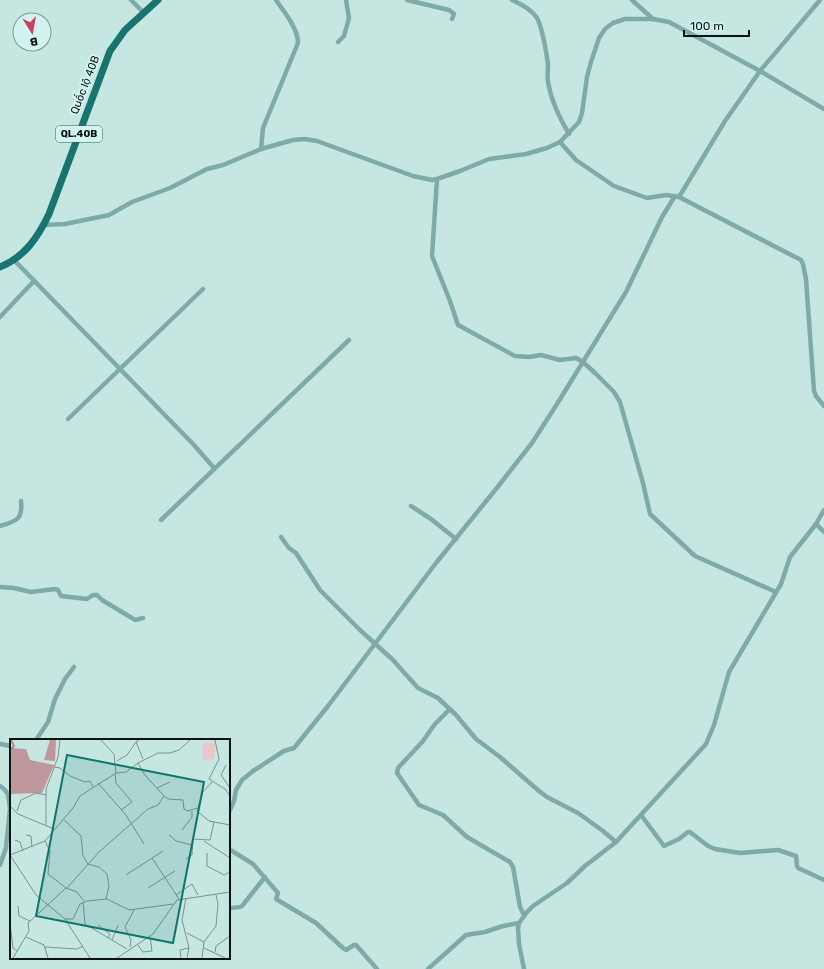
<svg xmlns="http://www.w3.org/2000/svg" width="824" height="969" viewBox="0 0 824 969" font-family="Rubik,sans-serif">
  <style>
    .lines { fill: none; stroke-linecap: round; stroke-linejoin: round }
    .minor { stroke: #7eaba7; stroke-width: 4.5 }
    .trunk { stroke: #18746e; stroke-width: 7 }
    .labels { text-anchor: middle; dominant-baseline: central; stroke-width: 4; stroke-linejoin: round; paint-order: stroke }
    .shield { fill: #d3f3f0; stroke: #455655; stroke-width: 1 }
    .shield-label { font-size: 10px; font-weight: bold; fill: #081312 }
    .street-label { font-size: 11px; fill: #081312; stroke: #d3f3f0 }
    .inset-river { fill: none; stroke: #b0898c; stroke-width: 2 }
    .inset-road { fill: none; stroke: #7a928f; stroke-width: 1 }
    .view { fill: #0f766e; fill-opacity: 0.15; stroke: #0f766e; stroke-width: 2 }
    .inset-edge { fill: none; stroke: #081312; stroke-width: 2 }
  </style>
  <rect width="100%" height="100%" fill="#c6e6e2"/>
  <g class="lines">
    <g class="minor">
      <polyline points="131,0 143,12"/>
      <polyline points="407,0 449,10 454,14 452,19"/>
      <path d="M 512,0 C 521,4 532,10 537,18 C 543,29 546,51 548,64 C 548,70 547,76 548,82 C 551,100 560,119 569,134"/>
      <polyline points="632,0 653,19"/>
      <polyline points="338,42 344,36 349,18 346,0"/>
      <polyline points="560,142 576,160 614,186 647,198 666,195 679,197 801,260 803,264 806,279 814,391 816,396 824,406"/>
      <path d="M 261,149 L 263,128 L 298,43 C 298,28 284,12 276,0"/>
      <polyline points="437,179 432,256 450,301 458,325 515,356 529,357 541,355 560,360 576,358 583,362 595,373 614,392 620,402 643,483 650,514 695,556 776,592"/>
      <polyline points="679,197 725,121 760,71 820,0"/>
      <polyline points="43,225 65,224 109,215 132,202 170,188 207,169 223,165 261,149 293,140 305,139 317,141 413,176 432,180 437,179 460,171 489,159 526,154 547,148 560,142 579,122 582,113 587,77 591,62 599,38 605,29 613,23 625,19 653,19 669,22 760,71 824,109"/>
      <polyline points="13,259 194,445 214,468"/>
      <polyline points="0,317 34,281"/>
      <polyline points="68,419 203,289"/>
      <polyline points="411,506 431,519 456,539"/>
      <polyline points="161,520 349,340"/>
      <polyline points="816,524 824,532"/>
      <path d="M 0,526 C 16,521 23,520 21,501"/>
      <polyline points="281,537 289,548 296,553 320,590 360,630 393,660 418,688 438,698 456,715 476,739 500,757 539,791 547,797 578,813 603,831 616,842"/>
      <polyline points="0,587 14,588 31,592 55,589 58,590 61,596 87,599 93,595 97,595 102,600 132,618 135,620 143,618"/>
      <polyline points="450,709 435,724 423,741 398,768 397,773 419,805 443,815 467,837 510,862 513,867 520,907 524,915"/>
      <polyline points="36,740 48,722 55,699 65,679 74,667"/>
      <polyline points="0,744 11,746"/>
      <polyline points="0,786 4,789 8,794 10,809 6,848 0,865"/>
      <polyline points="229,812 234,801 236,790 242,780 253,771 284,751 294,748 328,706 436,563 496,489 532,443 557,404 626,292 662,217 675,196"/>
      <polyline points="641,815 664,846 679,839 688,832 690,832 708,846 715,849 740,853 778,850 796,856 797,866 798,868 824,880"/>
      <polyline points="229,849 253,864 278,893 276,899 316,923 343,948 346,950 354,945 356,945 377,969"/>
      <path d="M 229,909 C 233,906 238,909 242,906 L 265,877"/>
      <polyline points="428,969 466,935 485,932 503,926 519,923"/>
      <polyline points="524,969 519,944 518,928 519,923 527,912 533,906 567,883 585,866 616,842 706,744 714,725 729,672 781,584 790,557 816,524 824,510"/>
    </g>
    <path class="trunk" d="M 0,267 C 25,257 38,237 49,214 L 110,51 L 125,30 L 158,0"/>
  </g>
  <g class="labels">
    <rect class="shield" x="56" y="126" width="46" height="16" rx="3"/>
    <g class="shield-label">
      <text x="79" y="134">QL.40B</text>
    </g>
    <g class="street-label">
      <text transform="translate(85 85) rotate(-69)">Quốc lộ 40B</text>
    </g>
  </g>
  <g transform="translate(10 739)">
    <rect width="220" height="220" fill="#c6e6e2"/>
    <path d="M 193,4 L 205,4 L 204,20 L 193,21 Z" fill="#edc5c8"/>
    <path d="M 40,1 L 46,1 L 45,22 L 34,21 ZM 1,9 L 16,10 L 20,21 L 44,26 L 32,54 L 0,55 Z" fill="#c0989b"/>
    <path class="inset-river" d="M 0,11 L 4,7 L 1,1"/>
    <path class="inset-road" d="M 129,1 L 126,3 L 133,20M 205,1 L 209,20 L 199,40 L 215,50 L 220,57M 107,22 L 117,16 L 126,3M 128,24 L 148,14 L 160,14 L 169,11 L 180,1M 216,26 L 211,36 L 220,49M 44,28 L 50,29 L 60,37 L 75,43 L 80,42 L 83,48M 106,34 L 116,33 L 128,24 L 134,35 L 154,57 L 158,60 L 173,61 L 174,70 L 178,72 L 187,69M 105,35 L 106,44 L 122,63 L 111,71M 202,43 L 193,53 L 187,72 L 199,82 L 220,86M 88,44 L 116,76 L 134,105M 147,49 L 160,43M 0,67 L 8,75 L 44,90M 7,72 L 11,61 L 26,54 L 36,56M 53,80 L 71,97 L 73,117 L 78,125 L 89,128 L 97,135 L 99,147 L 96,160M 36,86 L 36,50 L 48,18 L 50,1M 172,91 L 182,78 L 182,72M 16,96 L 21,97 L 22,108M 159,96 L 166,102 L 182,106M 5,101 L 10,103 L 13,112M 35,102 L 40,112 L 38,135 L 56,149 L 67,153 L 74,162M 194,102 L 220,119M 197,114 L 197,127 L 214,136 L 220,133M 0,116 L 26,156 L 55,180 L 63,180 L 70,165 L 77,162 L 97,160 L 119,171 L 163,165M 0,116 L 35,102 L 63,69 L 70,57 L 106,34 L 104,15 L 91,1M 142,119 L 169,160M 176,120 L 182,116 L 183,100 L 200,101 L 204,83M 116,136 L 153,112M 57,149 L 89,113 L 138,70 L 148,66 L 154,57M 138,149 L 165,132M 166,156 L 182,145 L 188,156M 176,159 L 172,181 L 179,209 L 177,219M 73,163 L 75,185 L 117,210M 8,167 L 9,177 L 20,182M 55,180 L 80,219M 0,184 L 3,209 L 7,212M 88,186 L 100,195 L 98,199M 177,194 L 194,203M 16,198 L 34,206 L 38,219M 102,201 L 108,186M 128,206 L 133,213 L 142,212 L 140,198M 35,208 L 67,210 L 73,207M 120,208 L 121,201 L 115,188 L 124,171M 194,209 L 215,219M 205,213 L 206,207 L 220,197M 3,219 L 19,192 L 18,184 L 56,149M 107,219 L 143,195 L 167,161 L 220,153M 171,219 L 170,211 L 179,209M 192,219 L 194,203 L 206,187 L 208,165 L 206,156"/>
    <path class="view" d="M 57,16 L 194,43 L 163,204 L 26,177 Z"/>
    <rect width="220" height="220" class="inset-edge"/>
  </g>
  <g transform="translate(32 32) rotate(169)"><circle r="19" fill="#d3f3f0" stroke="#829997"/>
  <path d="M0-3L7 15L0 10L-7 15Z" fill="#ce3e5c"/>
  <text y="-6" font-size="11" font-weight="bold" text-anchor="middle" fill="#081312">B</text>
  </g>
  <path d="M684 30v6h65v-6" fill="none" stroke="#081312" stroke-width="2"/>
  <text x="690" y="30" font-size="12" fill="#081312" stroke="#d3f3f0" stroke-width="3" paint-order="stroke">100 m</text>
</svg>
